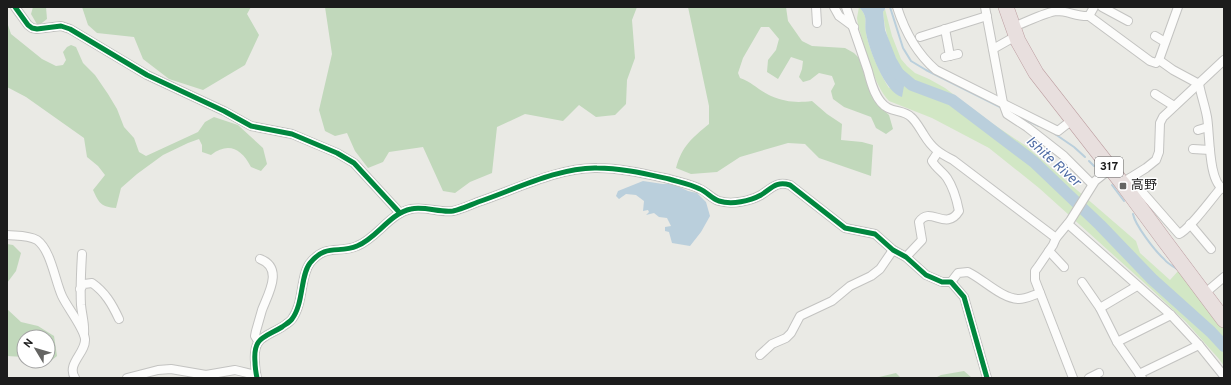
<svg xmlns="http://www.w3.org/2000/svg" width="1231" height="385" viewBox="0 0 1231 385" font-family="Overpass,'Noto Sans JP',sans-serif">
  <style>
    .grass { fill: #d2e7c5 }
    .forest { fill: #c1d8bb }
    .water { fill: #bacfdc }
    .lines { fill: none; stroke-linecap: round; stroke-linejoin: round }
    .stream { stroke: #bacfdc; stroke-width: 2 }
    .river { stroke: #bacfdc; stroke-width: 12 }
    .street-casing { stroke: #c3c3c1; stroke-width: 10 }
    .highway-casing { stroke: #bd9fa2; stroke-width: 16 }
    .street { stroke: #fcfcfb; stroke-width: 8 }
    .highway { stroke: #e8dfde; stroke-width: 15 }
    .cycleway-casing { stroke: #fff; stroke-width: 8 }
    .cycleway { stroke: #00873e; stroke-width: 5 }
    .poi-dot { fill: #646462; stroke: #fff; stroke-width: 1.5 }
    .labels { text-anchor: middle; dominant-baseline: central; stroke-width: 3; stroke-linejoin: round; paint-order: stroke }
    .shield { fill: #fff; stroke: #606060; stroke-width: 1 }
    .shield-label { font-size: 12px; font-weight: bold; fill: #1c1c1c }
    .poi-label { font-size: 13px; fill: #1c1c1c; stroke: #fff; text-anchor: start }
    .water-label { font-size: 14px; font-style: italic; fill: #4f6ca5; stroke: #fff }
  </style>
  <rect width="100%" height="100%" fill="#eaeae5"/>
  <path class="grass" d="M 859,7 C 869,18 864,21 866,33 C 869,49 880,74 889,88 L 906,75 C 892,57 885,34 883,12 L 885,9 L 892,36 L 901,59 L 907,66 L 915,73 L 929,79 L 945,88 L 993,124 L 1026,146 L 1136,241 L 1140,253 L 1170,280 L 1179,270 L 1224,329 L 1224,366 L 1219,359 L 1186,322 L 1150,288 L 1039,188 L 989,148 L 932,118 L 889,101 C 873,84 865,47 858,25 L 857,18 Z"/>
  <g class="forest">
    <polygon points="33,7 46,7 47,19 38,26 31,14"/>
    <polygon points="82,7 251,7 247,14 259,35 245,65 203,90 169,79 143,59 134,37 97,33 88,25"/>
    <polygon points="325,7 637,7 632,20 635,58 627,80 626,104 615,115 596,117 579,105 563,121 525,114 497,127 492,173 470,182 455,193 443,191 423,147 389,152 383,162 368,168 355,151 347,133 335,136 325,131 319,110 332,54"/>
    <path d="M 688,7 L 786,7 L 788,21 L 802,41 L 812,46 L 845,48 L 854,53 L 862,61 L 868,86 L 877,104 L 889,115 L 893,129 L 886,134 L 876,128 L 871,117 L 844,107 L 833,99 L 831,91 L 835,84 L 832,76 L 819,73 L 810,80 L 803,82 L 799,77 L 802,69 L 803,61 L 791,57 L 778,79 L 767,72 L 768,60 L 776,50 L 779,39 L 769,27 L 761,27 L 743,58 L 738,73 L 740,78 C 754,83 759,91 771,96 C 786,102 796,103 812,101 L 827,114 L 842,124 L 841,140 L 862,142 L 873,145 L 871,176 L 819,158 L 805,144 L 788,143 L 740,157 L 717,172 L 691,174 L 676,168 C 682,146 692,138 709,124 L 709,106 Z"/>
    <path d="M 7,22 L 11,34 L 42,59 L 56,66 L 63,65 L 66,60 L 63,52 L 67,47 L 71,45 L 76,47 L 83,63 L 95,75 L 108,94 L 117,109 L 124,127 L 134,138 L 139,152 L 146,156 L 198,132 L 205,122 L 214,117 L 238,125 L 263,148 L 267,164 L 261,171 L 251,167 C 241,148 228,142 211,155 L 202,152 L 202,145 L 199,139 L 188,143 L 163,155 L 137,174 L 121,188 L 116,208 C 101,207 99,203 93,190 L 105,175 L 98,166 L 87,157 L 84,138 L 26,97 L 7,87 Z"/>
    <polygon points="7,244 13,245 21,253 16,271 7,283"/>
    <polygon points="7,309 21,322 38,326 54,336 57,356 48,363 41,361 48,361 48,337 24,337 24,357 7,356"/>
    <polygon points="964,371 972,378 935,378 941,375"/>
    <polygon points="896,373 901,378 875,378"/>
  </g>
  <g class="water">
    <path d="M 859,7 L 885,7 L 885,9 L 883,12 L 885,30 L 896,58 L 906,75 L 902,97 C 885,93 869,49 866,33 C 864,21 869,18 859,7 Z"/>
    <polygon points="643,181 663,184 671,183 688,191 697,193 706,202 710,216 701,232 690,246 672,243 669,232 665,231 665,227 671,226 667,218 659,217 654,213 646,215 649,212 648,210 643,211 644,201 636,195 626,194 619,199 616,196 618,191"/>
  </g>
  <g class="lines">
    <g class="stream">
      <polyline points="890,7 903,48 911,61 926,70 1002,108"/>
      <polyline points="1012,113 1039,126"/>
      <polyline points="1055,134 1074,147 1085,157"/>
      <polyline points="1089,161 1094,166"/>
      <polyline points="1112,185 1124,201"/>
      <path d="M 1133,214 C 1135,225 1155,251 1164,259 C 1167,263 1172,266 1177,269"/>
    </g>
    <polyline class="river" points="893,69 912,85 952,100 1034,162 1100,225 1152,279 1211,332 1224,346"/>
    <g class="street-casing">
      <g id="street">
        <polyline points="15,7 28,25 32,28 37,29 61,26 70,29 147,75 224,111 251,126 292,134 337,153 354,163 400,213"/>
        <polyline points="816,7 817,23"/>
        <polyline points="834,7 839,16 854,27"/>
        <path d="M 846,7 L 868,71 C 871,83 876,102 888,108 C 896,112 905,111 911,117 C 916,121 920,129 924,135 C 932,148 939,153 953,160 L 1056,238"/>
        <path d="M 897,7 C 905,32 916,53 936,70 L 1058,131 L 1072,120"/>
        <polyline points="985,7 1003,103 1007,114 1010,116 1027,127 1064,156 1092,184"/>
        <polyline points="1102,7 1128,21"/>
        <polyline points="1089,16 1094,7"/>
        <path d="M 1013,27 C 1025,23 1045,12 1057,11 C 1068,11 1078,17 1089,16 L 1150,61 L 1156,63 L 1159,60 L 1173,70 L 1199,84 C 1201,95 1205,106 1207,117 C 1210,133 1208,183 1224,189"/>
        <polyline points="945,29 950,56"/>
        <polyline points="1155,36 1165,42"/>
        <polyline points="920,37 987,16"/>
        <polyline points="993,49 1016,36"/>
        <polyline points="945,57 958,54"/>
        <polyline points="1159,60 1178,7"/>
        <polyline points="1155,94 1174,106"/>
        <polyline points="1198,130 1208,127"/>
        <polyline points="1193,149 1210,150"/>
        <path d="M 1130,178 L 1179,234 C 1190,229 1212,198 1221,188"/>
        <polyline points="1122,183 1146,168 1156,160 1159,152 1160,123 1163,117 1224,60"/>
        <polyline points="1068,224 1171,315 1199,345 1224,376"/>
        <polyline points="1190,224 1211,249"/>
        <path d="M 7,235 C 17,236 28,235 37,240 C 51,250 55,281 62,296 C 67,307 84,328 85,339 C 86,353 66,364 75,378"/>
        <polyline points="1049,251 1064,267"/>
        <path d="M 82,254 C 81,271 80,288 81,305 C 82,316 85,324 84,334"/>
        <path d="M 906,257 L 922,240 L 919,222 C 930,205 946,232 959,211 C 957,201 953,187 947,178 C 943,172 936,168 932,161 L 938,152"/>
        <path d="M 951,282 L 958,273 L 968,272 C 983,279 1002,299 1019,299 C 1026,299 1033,295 1040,293"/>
        <polyline points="1082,282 1100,308 1117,342 1142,378"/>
        <path d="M 80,289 L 84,284 L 92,283 C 105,292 112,304 119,319"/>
        <polyline points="1204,294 1224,277"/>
        <polyline points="1100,308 1137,286"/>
        <path d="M 258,341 L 255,336 L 256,331 C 258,324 260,317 262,310 C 268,294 284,268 260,259"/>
        <polyline points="1117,342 1171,315"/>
        <polyline points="760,355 772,344 786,338 791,333 800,316 832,301 850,286 871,276 880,269 893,250"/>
        <polyline points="1139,374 1199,345"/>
        <polyline points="127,378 158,370 171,369 206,375 235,370 256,375"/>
        <path d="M 257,378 C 256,373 255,367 255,362 C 253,337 264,338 282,327 C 286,324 290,322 292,319 C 304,303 300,276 310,263 C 326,243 339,254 357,246 C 376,239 390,213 411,209 C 425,206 440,213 453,211 C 462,209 470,205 478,202 C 514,190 559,167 597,168 C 621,168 646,174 669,179 C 679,182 690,184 700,189 C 707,192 712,199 719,201 C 732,205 750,201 761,195 C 772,188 776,181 790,185 L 845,228 L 875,234 L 893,250 L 906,257 L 926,275 L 942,282 L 951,282 L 964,297 L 987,378"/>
        <polyline points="1073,378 1035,280 1035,271 1038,267 1053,245 1056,238 1070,221 1095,181 1110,169"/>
        <polyline points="1089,378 1099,373"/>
      </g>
    </g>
    <g class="highway-casing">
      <polyline id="highway" points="1006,7 1018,41 1036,73 1122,183 1164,240 1224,320"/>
    </g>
    <use href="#street" class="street"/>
    <use href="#highway" class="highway"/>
    <g class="cycleway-casing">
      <g id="cycleway">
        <polyline points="15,7 28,25 32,28 37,29 61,26 70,29 147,75 224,111 251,126 292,134 337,153 354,163 400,213"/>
        <path d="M 257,378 C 256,373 255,367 255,362 C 253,337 264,338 282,327 C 286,324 290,322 292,319 C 304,303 300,276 310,263 C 326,243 339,254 357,246 C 376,239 390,213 411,209 C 425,206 440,213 453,211 C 462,209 470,205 478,202 C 514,190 559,167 597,168 C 621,168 646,174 669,179 C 679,182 690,184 700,189 C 707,192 712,199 719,201 C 732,205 750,201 761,195 C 772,188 776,181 790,185 L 845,228 L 875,234 L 893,250 L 906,257 L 926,275 L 942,282 L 951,282 L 964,297 L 987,378"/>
      </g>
    </g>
    <use href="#cycleway" class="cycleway"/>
  </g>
  <rect class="poi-dot" x="1119" y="182" width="8" height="8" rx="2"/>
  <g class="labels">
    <rect class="shield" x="1095" y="157" width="28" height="20" rx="3"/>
    <g class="shield-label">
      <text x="1109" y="167">317</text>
    </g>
    <g class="poi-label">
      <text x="1131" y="186">高野</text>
    </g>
    <g class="water-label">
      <text transform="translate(1053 162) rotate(42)">Ishite River</text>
    </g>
  </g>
  <rect width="1231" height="385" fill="none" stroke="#1c1c1c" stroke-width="16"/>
  <g transform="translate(36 349) rotate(308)"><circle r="19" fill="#ffffff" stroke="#a4a4a4"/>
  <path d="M0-3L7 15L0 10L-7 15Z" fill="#646462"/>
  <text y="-6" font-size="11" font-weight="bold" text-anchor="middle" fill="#1c1c1c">N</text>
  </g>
</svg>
